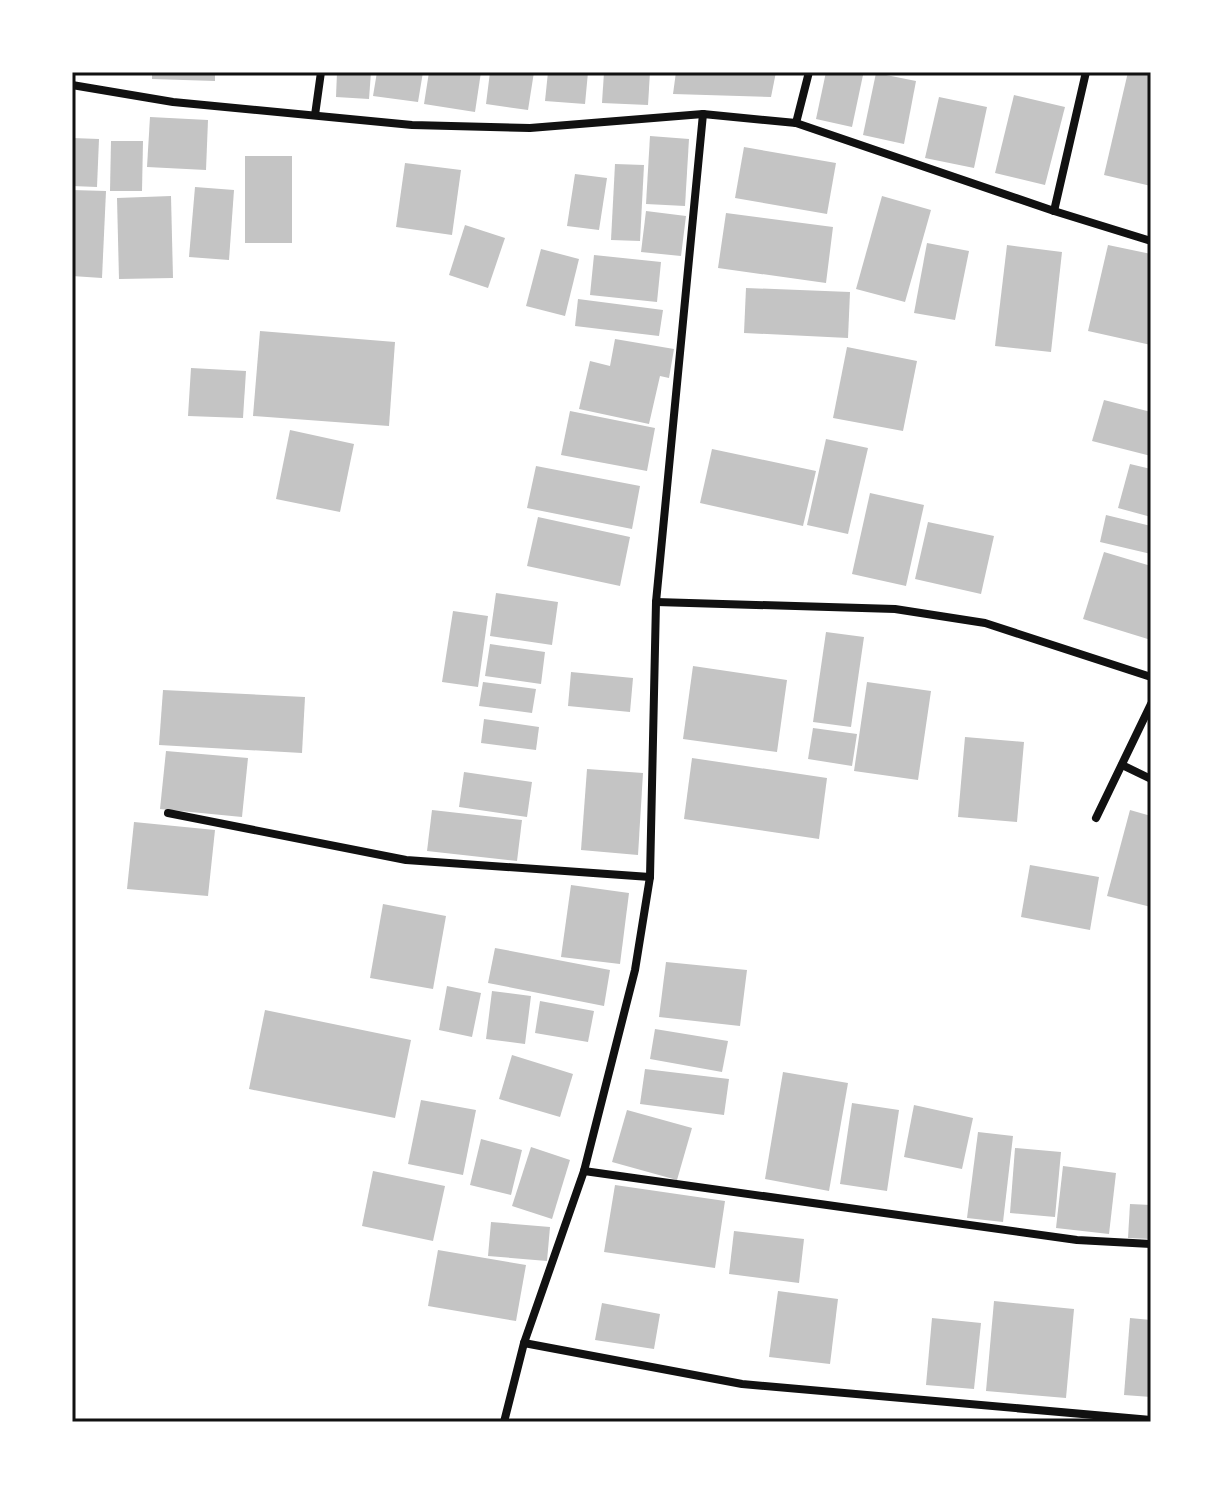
<svg xmlns="http://www.w3.org/2000/svg" width="1223" height="1494" viewBox="0 0 1223 1494" font-family="Quicksand,sans-serif">
  <style>
    .building { fill: #c4c4c4 }
    .lines { fill: none; stroke-linecap: round; stroke-linejoin: round }
    .minor { stroke: #111; stroke-width: 8 }
    .neatline { fill: none; stroke: #111; stroke-width: 3 }
  </style>
  <rect width="100%" height="100%" fill="#fff"/>
  <g class="building">
    <polygon points="152,72 215,72 215,81 152,79"/>
    <polygon points="337,72 371,72 369,99 336,97"/>
    <polygon points="377,72 423,72 418,102 373,96"/>
    <polygon points="429,72 481,72 475,112 424,104"/>
    <polygon points="490,72 534,72 528,110 486,104"/>
    <polygon points="548,72 588,72 585,104 545,101"/>
    <polygon points="604,72 650,72 648,105 602,103"/>
    <polygon points="676,72 776,72 771,97 673,94"/>
    <polygon points="826,72 863,75 852,127 816,119"/>
    <polygon points="1128,72 1151,72 1151,186 1104,175"/>
    <polygon points="876,73 916,81 904,144 863,135"/>
    <polygon points="1014,95 1065,107 1045,185 995,173"/>
    <polygon points="939,97 987,107 974,168 925,158"/>
    <polygon points="150,117 208,120 206,170 147,167"/>
    <polygon points="650,136 689,139 685,206 646,204"/>
    <polygon points="72,138 99,139 97,187 72,186"/>
    <polygon points="111,141 143,141 142,191 110,191"/>
    <polygon points="744,147 836,163 827,214 735,198"/>
    <rect x="245" y="156" width="47" height="87"/>
    <polygon points="405,163 461,170 452,235 396,227"/>
    <polygon points="615,164 644,165 640,241 611,240"/>
    <polygon points="575,174 607,178 599,230 567,226"/>
    <polygon points="195,187 234,190 229,260 189,257"/>
    <polygon points="72,190 106,191 102,278 72,276"/>
    <polygon points="171,196 173,278 119,279 117,198"/>
    <polygon points="882,196 931,210 905,302 856,289"/>
    <polygon points="646,211 686,216 681,256 641,252"/>
    <polygon points="726,213 833,227 826,283 718,268"/>
    <polygon points="465,225 505,238 488,288 449,275"/>
    <polygon points="927,243 969,251 955,320 914,313"/>
    <polygon points="1007,245 1062,252 1051,352 995,346"/>
    <polygon points="1108,245 1151,254 1151,345 1088,331"/>
    <polygon points="541,249 579,259 565,316 526,306"/>
    <polygon points="594,255 661,262 657,302 590,295"/>
    <polygon points="746,288 850,292 848,338 744,333"/>
    <polygon points="578,299 663,310 659,336 575,326"/>
    <polygon points="260,331 395,342 389,426 253,416"/>
    <polygon points="615,339 674,349 669,378 660,376 649,424 579,409 590,361 610,366"/>
    <polygon points="847,347 917,361 903,431 833,418"/>
    <polygon points="191,368 246,371 243,418 188,416"/>
    <polygon points="1104,400 1151,412 1151,456 1092,441"/>
    <polygon points="570,411 655,428 647,471 561,455"/>
    <polygon points="290,430 354,444 340,512 276,499"/>
    <polygon points="826,439 868,448 848,534 807,525"/>
    <polygon points="712,449 816,471 803,526 700,503"/>
    <polygon points="1130,464 1151,469 1151,517 1118,508"/>
    <polygon points="536,466 640,486 632,529 527,508"/>
    <polygon points="870,493 924,505 906,586 852,574"/>
    <polygon points="1106,515 1151,526 1151,554 1100,542"/>
    <polygon points="538,517 630,537 620,586 527,566"/>
    <polygon points="928,522 994,536 981,594 915,579"/>
    <polygon points="1104,552 1151,566 1151,640 1083,619"/>
    <polygon points="496,593 558,602 552,645 490,636"/>
    <polygon points="453,611 488,616 478,687 442,682"/>
    <polygon points="826,632 864,637 851,727 813,722"/>
    <polygon points="490,644 545,652 541,684 485,676"/>
    <polygon points="693,666 787,680 777,752 683,739"/>
    <polygon points="571,672 633,678 630,712 568,706"/>
    <polygon points="483,682 536,689 532,713 479,706"/>
    <polygon points="867,682 931,691 918,780 854,771"/>
    <polygon points="163,690 305,697 302,753 159,745"/>
    <polygon points="484,719 539,727 536,750 481,743"/>
    <polygon points="813,728 857,734 852,766 808,759"/>
    <polygon points="965,737 1024,742 1017,822 958,817"/>
    <polygon points="166,751 248,758 242,817 160,809"/>
    <polygon points="692,758 827,778 819,839 684,819"/>
    <polygon points="587,769 643,773 638,855 581,850"/>
    <polygon points="464,772 532,782 527,817 459,807"/>
    <polygon points="432,810 522,820 517,861 427,851"/>
    <polygon points="1130,810 1151,816 1151,907 1107,896"/>
    <polygon points="134,822 215,830 208,896 127,889"/>
    <polygon points="1030,865 1099,877 1090,930 1021,917"/>
    <polygon points="571,885 629,893 620,964 561,957"/>
    <polygon points="383,904 446,916 433,989 370,978"/>
    <polygon points="495,948 610,970 604,1006 488,983"/>
    <polygon points="666,962 747,970 740,1026 659,1017"/>
    <polygon points="447,986 481,993 472,1037 439,1030"/>
    <polygon points="492,991 531,996 525,1044 486,1039"/>
    <polygon points="540,1001 594,1011 588,1042 535,1033"/>
    <polygon points="265,1010 411,1040 395,1118 249,1089"/>
    <polygon points="655,1029 728,1041 722,1072 650,1059"/>
    <polygon points="512,1055 573,1074 560,1117 499,1099"/>
    <polygon points="645,1069 729,1079 724,1115 640,1104"/>
    <polygon points="783,1072 848,1083 829,1191 765,1179"/>
    <polygon points="421,1100 476,1110 463,1175 408,1164"/>
    <polygon points="852,1103 899,1110 887,1191 840,1184"/>
    <polygon points="914,1105 973,1118 962,1169 904,1157"/>
    <polygon points="627,1110 692,1128 677,1180 612,1162"/>
    <polygon points="978,1132 1013,1136 1003,1222 967,1218"/>
    <polygon points="481,1139 522,1150 511,1195 470,1185"/>
    <polygon points="531,1147 570,1160 552,1219 512,1206"/>
    <polygon points="1015,1148 1061,1152 1055,1217 1010,1213"/>
    <polygon points="1063,1166 1116,1173 1109,1234 1056,1228"/>
    <polygon points="373,1171 445,1186 433,1241 362,1226"/>
    <polygon points="615,1185 725,1201 715,1268 604,1252"/>
    <polygon points="1130,1204 1151,1205 1151,1239 1128,1238"/>
    <polygon points="491,1222 550,1227 547,1261 488,1256"/>
    <polygon points="734,1231 804,1239 799,1283 729,1274"/>
    <polygon points="438,1250 526,1265 516,1321 428,1306"/>
    <polygon points="778,1291 838,1299 830,1364 769,1357"/>
    <polygon points="994,1301 1074,1309 1066,1398 986,1391"/>
    <polygon points="602,1303 660,1314 654,1349 595,1340"/>
    <polygon points="932,1318 981,1323 974,1389 926,1385"/>
    <polygon points="1130,1318 1151,1320 1151,1397 1124,1395"/>
  </g>
  <g class="lines">
    <g class="minor">
      <polyline points="72,85 173,102 412,125 530,128 703,114 796,123 1054,211 1151,241"/>
      <polyline points="315,115 321,72"/>
      <polyline points="796,123 809,72"/>
      <polyline points="1054,211 1086,72"/>
      <polyline points="656,602 895,609 985,623 1151,677"/>
      <polyline points="1122,765 1151,779"/>
      <polyline points="168,813 406,860 650,877"/>
      <polyline points="1096,818 1151,704"/>
      <polyline points="584,1171 1077,1240 1151,1244"/>
      <polyline points="524,1343 742,1384 1151,1420"/>
      <polyline points="504,1422 524,1343 584,1171 635,970 650,877 656,602 703,114"/>
    </g>
  </g>
  <rect width="1223" height="1494" fill="none" stroke="#ffffff" stroke-width="148"/>
  <rect x="74" y="74" width="1075" height="1346" class="neatline"/>
</svg>
